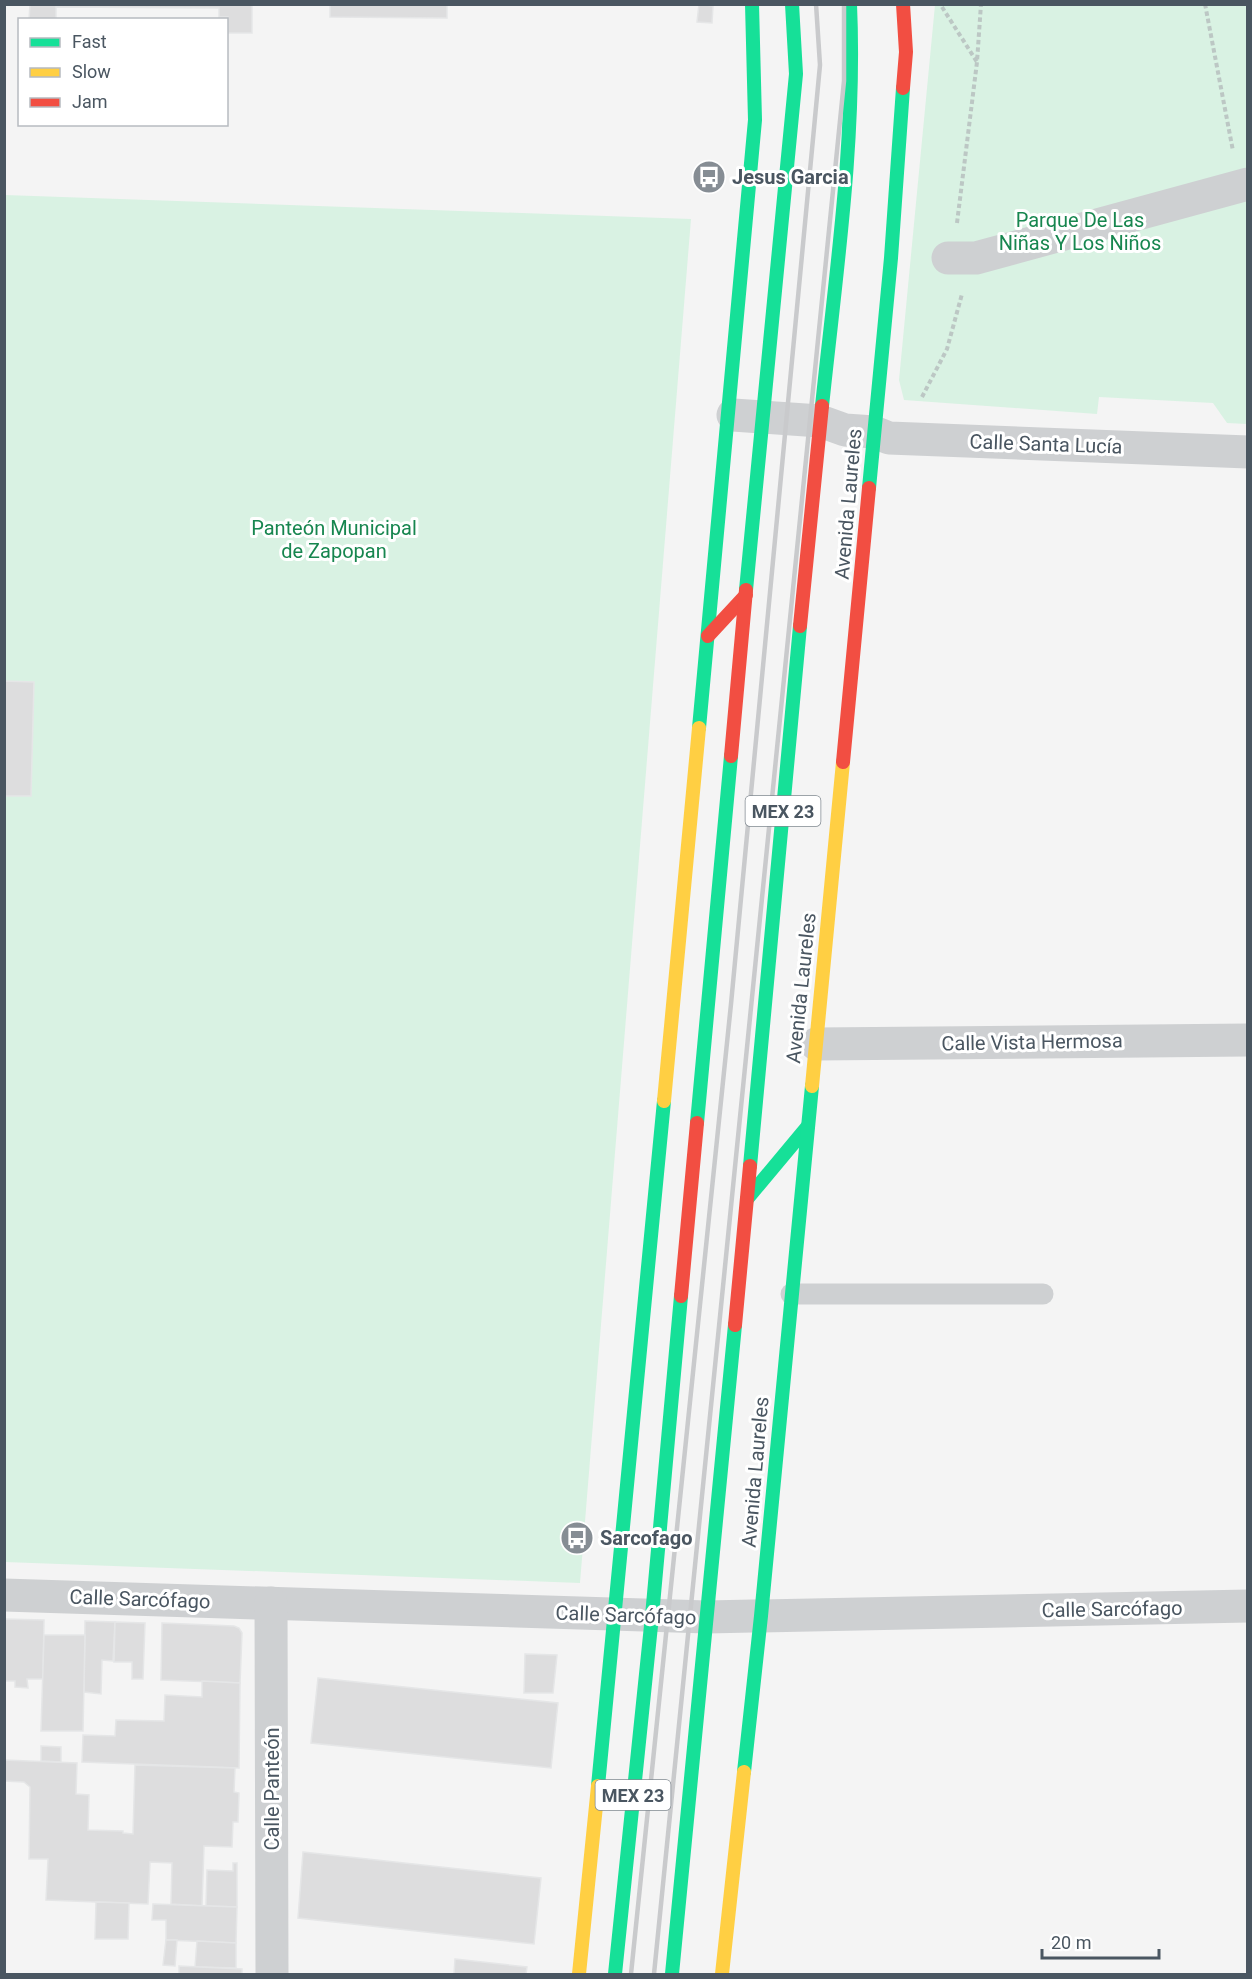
<svg xmlns="http://www.w3.org/2000/svg" width="1252" height="1979" viewBox="0 0 1252 1979" font-family="Roboto,sans-serif">
  <style>
    .green { fill: #d9f2e3 }
    .building { fill: #ddddde; stroke: #e5e6e7; stroke-width: 1.5 }
    .lines { fill: none; stroke-linecap: round; stroke-linejoin: round }
    .path { stroke: #bcc7c4; stroke-width: 4; stroke-dasharray: 4.5 3; stroke-linecap: butt }
    .lane { stroke: #ced0d2; stroke-width: 21 }
    .street { stroke: #ced0d2; stroke-width: 33 }
    .fast { stroke: #16e098; stroke-width: 14 }
    .slow { stroke: #ffcf43; stroke-width: 14 }
    .jam { stroke: #f24e42; stroke-width: 14 }
    .rail { stroke: #c9cacc; stroke-width: 4.5 }
    .labels { text-anchor: middle; dominant-baseline: central; stroke-width: 6; stroke-linejoin: round; paint-order: stroke }
    .shield { fill: #fff; stroke: #808990; stroke-width: 1.5 }
    .shield-label { font-size: 18px; font-weight: bold; fill: #4a5661 }
    .poi-label { font-size: 20px; font-weight: bold; fill: #4a5661; stroke: #fff; text-anchor: start }
    .park-label { font-size: 20px; fill: #17864f; stroke: #fff }
    .street-label { font-size: 20px; fill: #4a5661; stroke: #fff }
  </style>
  <rect width="100%" height="100%" fill="#f4f4f4"/>
  <g class="green">
    <polygon points="935,5 1247,5 1247,424 1227,423 1213,403 1099,397 1097,414 904,400 899,380"/>
    <polygon points="5,195 691,219 580,1583 5,1562"/>
  </g>
  <g class="building">
    <polygon points="30,4 252,4 252,33 228,33 228,17 219,17 219,8 56,7 56,20 29,20"/>
    <polygon points="330,4 447,4 447,18 330,17"/>
    <polygon points="699,4 713,6 712,23 697,22"/>
    <polygon points="4,681 34,682 31,796 4,796"/>
    <polygon points="4,1619 44,1620 43,1679 27,1679 28,1688 15,1687 15,1681 4,1681"/>
    <polygon points="85,1621 115,1622 113,1661 102,1660 101,1694 84,1692"/>
    <polygon points="115,1622 145,1623 143,1679 132,1679 132,1662 114,1662"/>
    <polygon points="162,1623 234,1626 239,1628 242,1633 240,1683 161,1680"/>
    <polygon points="44,1635 85,1635 83,1731 41,1731"/>
    <polygon points="525,1654 557,1655 553,1693 524,1693"/>
    <polygon points="318,1678 558,1703 551,1768 311,1743"/>
    <polygon points="202,1681 240,1683 239,1768 82,1762 83,1735 115,1736 116,1720 164,1721 165,1695 202,1697"/>
    <polygon points="41,1746 61,1747 61,1762 41,1761"/>
    <polygon points="4,1760 77,1763 76,1794 89,1795 88,1830 123,1831 123,1833 133,1834 135,1765 235,1768 234,1792 239,1793 238,1822 233,1822 232,1847 204,1846 202,1906 171,1904 172,1863 150,1862 148,1904 46,1900 48,1859 29,1859 30,1787 24,1782 4,1781"/>
    <polygon points="303,1852 541,1878 534,1944 298,1918"/>
    <polygon points="233,1863 237,1863 237,1907 206,1906 207,1870 233,1871"/>
    <polygon points="96,1902 129,1903 128,1939 95,1939"/>
    <polygon points="153,1904 237,1907 236,1943 166,1940 166,1920 152,1920"/>
    <polygon points="166,1940 177,1940 175,1966 163,1965"/>
    <polygon points="197,1941 236,1943 236,1968 195,1967"/>
    <polygon points="455,1959 527,1967 526,1974 454,1974"/>
    <polygon points="179,1966 242,1969 242,1974 179,1974"/>
  </g>
  <g class="lines">
    <g class="path">
      <polyline points="1205,4 1233,151"/>
      <polyline points="942,7 977,62"/>
      <polyline points="957,223 977,62 981,4"/>
      <polyline points="922,397 947,349 962,294"/>
    </g>
    <polyline class="lane" points="791,1294 1043,1294"/>
    <g class="street">
      <polyline points="948,258 976,258 1248,184"/>
      <polyline points="733,415 820,421 845,430 874,432 889,438 1248,452"/>
      <polyline points="816,1044 1248,1040"/>
      <polyline points="4,1595 707,1617 1248,1606"/>
      <polyline points="271,1603 272,1974"/>
    </g>
    <g class="fast">
      <path d="M 822,406 C 836,272 856,139 850,4"/>
      <polyline points="869,488 891,258 903,88"/>
      <polyline points="746,590 796,74 792,4"/>
      <polyline points="699,728 755,120 752,4"/>
      <polyline points="697,1123 731,756"/>
      <polyline points="750,1166 800,626"/>
      <polyline points="747,1199 808,1126"/>
      <polyline points="744,1772 761,1616 812,1086"/>
      <polyline points="598,1786 664,1101"/>
      <polyline points="615,1974 652,1616 681,1296"/>
      <polyline points="672,1974 735,1325"/>
    </g>
    <g class="slow">
      <polyline points="812,1086 843,762"/>
      <polyline points="664,1101 699,728"/>
      <polyline points="579,1974 598,1786"/>
      <polyline points="722,1974 744,1772"/>
    </g>
    <g class="jam">
      <polyline points="903,4 906,52 903,88"/>
      <polyline points="800,626 822,406"/>
      <polyline points="708,636 746,595"/>
      <polyline points="731,756 746,590"/>
      <polyline points="843,762 869,488"/>
      <polyline points="681,1296 697,1123"/>
      <polyline points="735,1325 750,1166"/>
    </g>
    <g class="rail">
      <polyline points="631,1974 731,1004 820,65 816,4"/>
      <polyline points="654,1974 844,81 844,4"/>
    </g>
  </g>
  <defs>
    <g id="bus-disc" transform="scale(1.725)"><circle r="9.5" fill="#868d94" stroke="#fff"/><path d="M-5-6H5V4H4V6H2V4H-2V6H-4V4H-5ZM-3.5-4V0h7V-4ZM-3.5 1.2v1.5H-2V1.2ZM2 1.2v1.5H3.5V1.2Z" fill="#fff"/></g>
  </defs>
  <g fill-rule="evenodd">
    <use href="#bus-disc" x="709" y="177"/>
    <use href="#bus-disc" x="577" y="1538"/>
  </g>
  <g class="labels">
    <g class="shield">
      <rect x="745.5" y="796" width="75" height="30" rx="4.5"/>
      <rect x="595.5" y="1780" width="75" height="30" rx="4.5"/>
    </g>
    <g class="shield-label">
      <text x="783" y="811">MEX 23</text>
      <text x="633" y="1795">MEX 23</text>
    </g>
    <g class="poi-label">
      <text x="732" y="177">Jesus Garcia</text>
      <text x="600" y="1538">Sarcofago</text>
    </g>
    <g class="park-label">
      <text x="1080" y="220">Parque De Las<tspan x="1080" dy="23">Niñas Y Los Niños</tspan></text>
      <text x="334" y="528">Panteón Municipal<tspan x="334" dy="23">de Zapopan</tspan></text>
    </g>
    <g class="street-label">
      <text transform="translate(1046 444) rotate(2)">Calle Santa Lucía</text>
      <text transform="translate(848 504) rotate(-85)">Avenida Laureles</text>
      <text transform="translate(801 988) rotate(-84)">Avenida Laureles</text>
      <text transform="translate(1032 1042) rotate(-1)">Calle Vista Hermosa</text>
      <text transform="translate(755 1472) rotate(-85)">Avenida Laureles</text>
      <text transform="translate(140 1599) rotate(2)">Calle Sarcófago</text>
      <text transform="translate(1112 1609) rotate(-1)">Calle Sarcófago</text>
      <text transform="translate(626 1615) rotate(2)">Calle Sarcófago</text>
      <text transform="translate(272 1789) rotate(-90)">Calle Panteón</text>
    </g>
  </g>
  <rect width="1252" height="1979" fill="none" stroke="#4a5661" stroke-width="12"/>
  <rect x="18" y="18" width="210" height="108" fill="#ffffff" stroke="#b7bbc0" stroke-width="1.5"/>
  <rect x="30" y="38" width="30" height="9" fill="#16e098" stroke="#b7bbc0" stroke-width="1.5"/>
  <text x="72" y="48" font-size="18" fill="#4a5661">Fast</text>
  <rect x="30" y="68" width="30" height="9" fill="#ffcf43" stroke="#b7bbc0" stroke-width="1.5"/>
  <text x="72" y="78" font-size="18" fill="#4a5661">Slow</text>
  <rect x="30" y="98" width="30" height="9" fill="#f24e42" stroke="#b7bbc0" stroke-width="1.5"/>
  <text x="72" y="108" font-size="18" fill="#4a5661">Jam</text>
  <path d="M1042 1949v9h117v-9" fill="none" stroke="#4a5661" stroke-width="3"/>
  <text x="1051" y="1949" font-size="18" fill="#4a5661" stroke="#ffffff" stroke-width="4.5" paint-order="stroke">20 m</text>
</svg>
